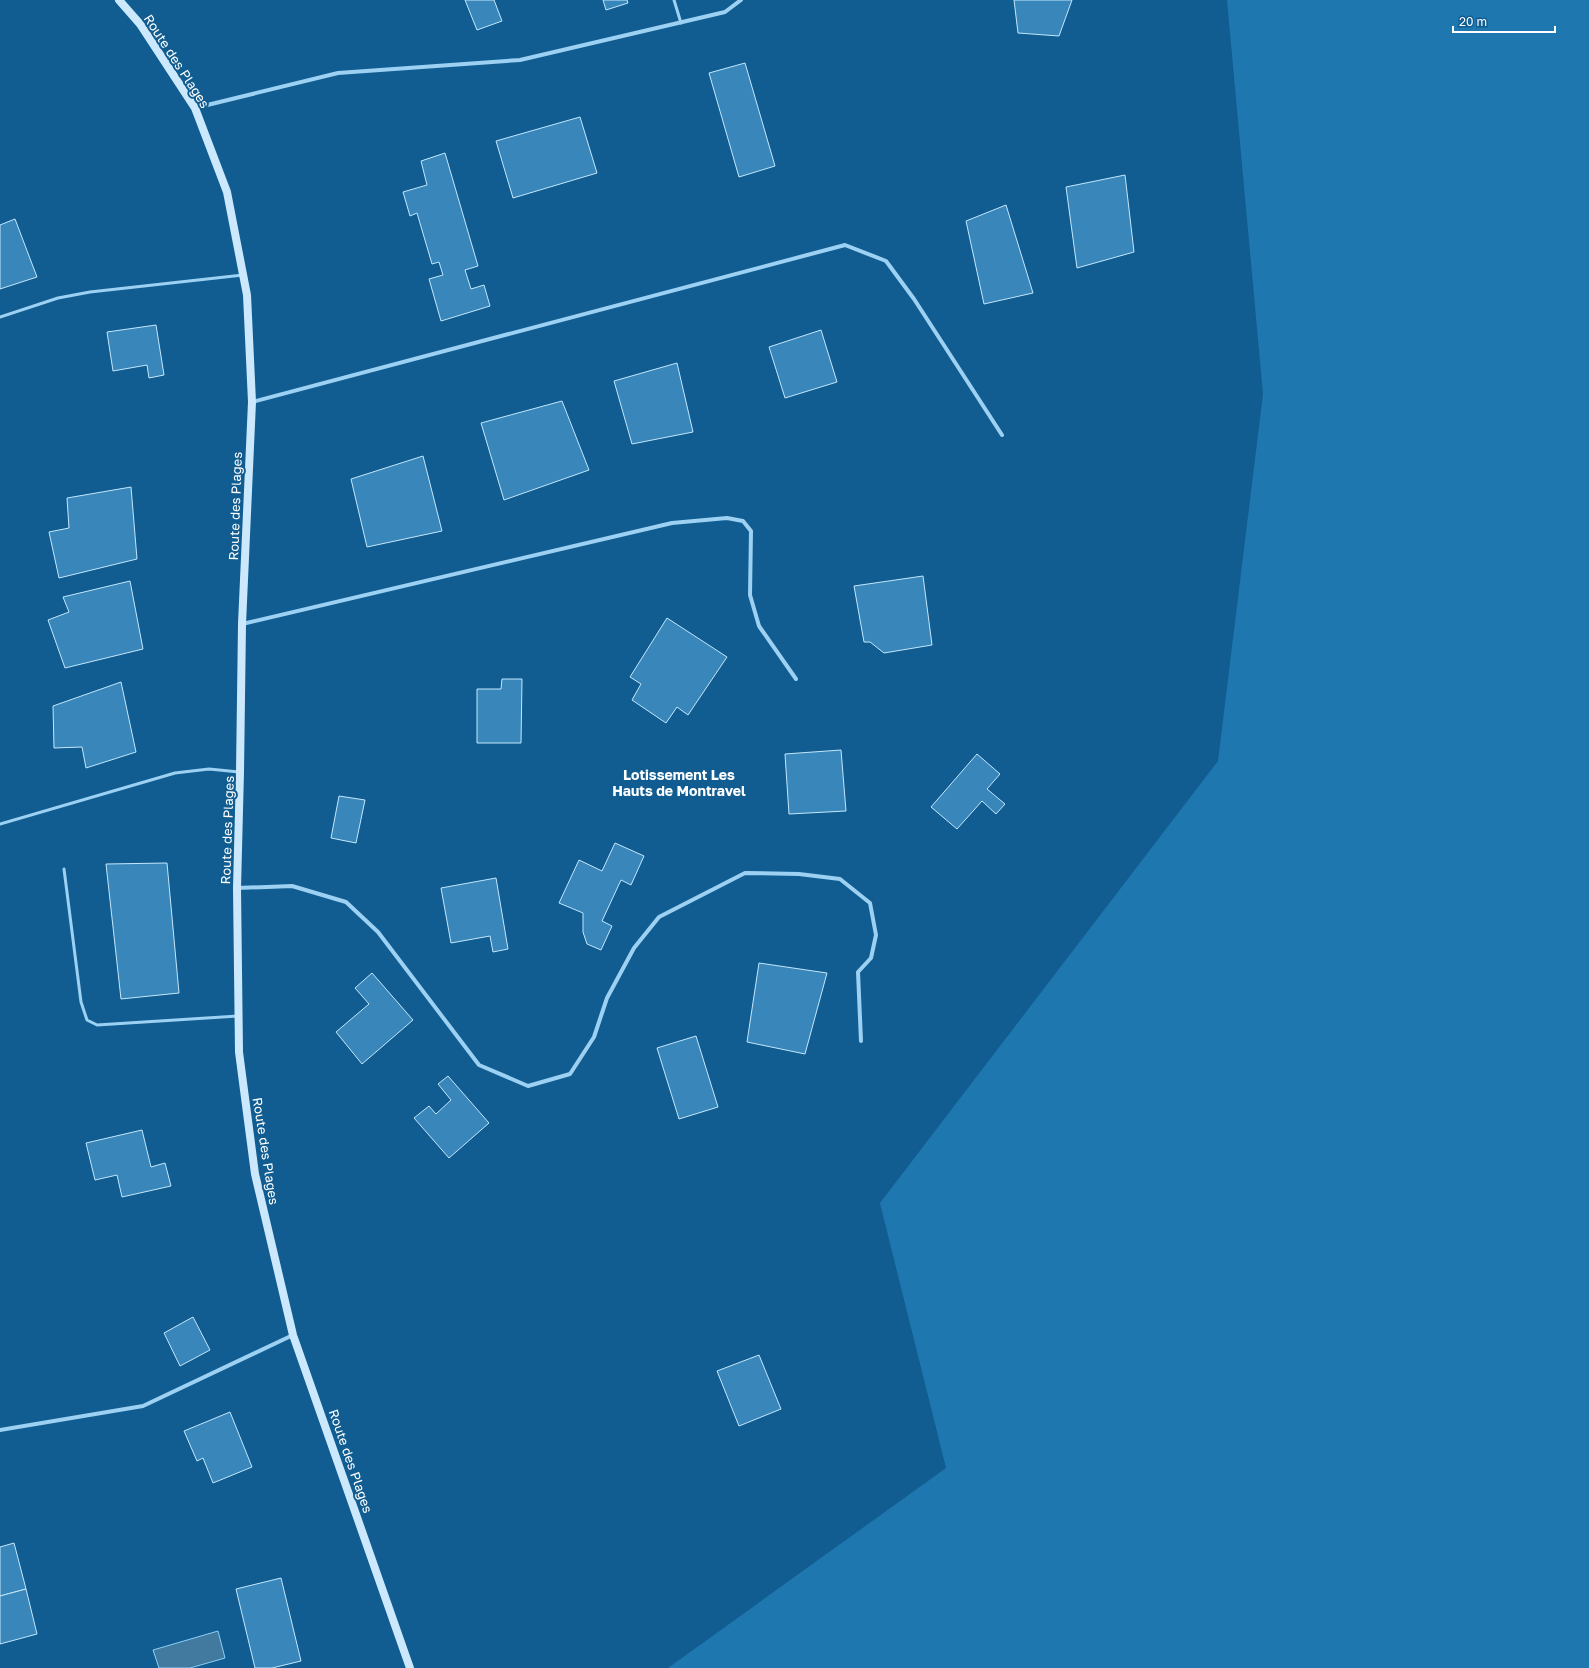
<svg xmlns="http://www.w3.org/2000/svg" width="1589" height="1668" viewBox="0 0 1589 1668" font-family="'Golos Text',sans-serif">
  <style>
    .green { fill: #1f77af }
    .water { fill: #42799f; stroke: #8dcff6 }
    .building { fill: #3987ba; stroke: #c3e7fd }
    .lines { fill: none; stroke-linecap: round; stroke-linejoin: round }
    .lane { stroke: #9cd1f3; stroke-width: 3 }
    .street { stroke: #9cd1f3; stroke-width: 4 }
    .secondary { stroke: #cbe8fd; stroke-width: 8 }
    .labels { text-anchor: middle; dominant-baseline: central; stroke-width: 4; stroke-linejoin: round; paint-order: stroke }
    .street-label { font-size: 13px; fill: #fff; stroke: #115d91 }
    .neighbourhood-label { font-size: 14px; font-weight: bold; fill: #fff; stroke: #115d91 }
  </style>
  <rect width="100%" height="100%" fill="#115d91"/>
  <polygon class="green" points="1227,0 1589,0 1589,1668 668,1668 946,1468 880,1203 1218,761 1263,394"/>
  <polygon class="water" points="218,1631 225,1658 190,1668 159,1668 153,1650"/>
  <g class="building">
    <polygon points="465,0 494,0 502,21 477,30"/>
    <polygon points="603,0 627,0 628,3 606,10"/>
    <polygon points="1072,0 1059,36 1018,33 1014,0"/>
    <polygon points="745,63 775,166 739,177 709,73"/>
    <polygon points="580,117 597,173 513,198 496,141"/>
    <polygon points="445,153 478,266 465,270 471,289 484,285 490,306 441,321 429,279 443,275 439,262 432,264 417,213 410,216 403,192 427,185 421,161"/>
    <polygon points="1125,175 1134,252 1077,268 1066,187"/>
    <polygon points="1006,205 1033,293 984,304 966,221"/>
    <polygon points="15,219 37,277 0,289 0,225"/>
    <polygon points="156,325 164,375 149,378 147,365 113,371 107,332"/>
    <polygon points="821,330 837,382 785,398 769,347"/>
    <polygon points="677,363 693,432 632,444 614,381"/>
    <polygon points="562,401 589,470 504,500 481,423"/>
    <polygon points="423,456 442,531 367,547 351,479"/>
    <polygon points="131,487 137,559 59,578 49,532 69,528 67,498"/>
    <polygon points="923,576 932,645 884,653 870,642 864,642 854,586"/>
    <polygon points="130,581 143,649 65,668 48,620 69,612 63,597"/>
    <polygon points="667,618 727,657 688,715 677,707 666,723 632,700 641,684 630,677"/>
    <polygon points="502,679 522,679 521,743 477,743 477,689 501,689"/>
    <polygon points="121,682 136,752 86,768 82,747 54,748 53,706"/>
    <polygon points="841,750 846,811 789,814 785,754"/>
    <polygon points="977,754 1000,774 987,789 1005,804 996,814 982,801 957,829 931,807"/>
    <polygon points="339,796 365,800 356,843 331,838"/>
    <polygon points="615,843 644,856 631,885 621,880 602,921 612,926 601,950 587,944 583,932 583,913 559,903 579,860 602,871"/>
    <polygon points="167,863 179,993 121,999 106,864"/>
    <polygon points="496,878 508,949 493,952 490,936 451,943 441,888"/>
    <polygon points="759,963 827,973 805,1054 747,1042"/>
    <polygon points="372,973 413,1020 362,1064 336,1032 369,1004 355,988"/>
    <polygon points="696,1036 718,1107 679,1119 657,1048"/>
    <polygon points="448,1076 489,1123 449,1158 414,1118 429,1106 436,1114 451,1100 438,1084"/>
    <polygon points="142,1130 151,1167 165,1163 171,1186 122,1197 117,1175 95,1180 86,1143"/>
    <polygon points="193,1317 210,1350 180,1366 164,1333"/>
    <polygon points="759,1355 781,1409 739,1426 717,1371"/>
    <polygon points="230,1412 252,1467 213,1483 203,1458 197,1461 184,1431"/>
    <polygon points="14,1543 26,1589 0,1596 0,1547"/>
    <polygon points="281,1578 301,1661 272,1668 255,1668 236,1589"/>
    <polygon points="26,1589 37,1634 0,1644 0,1596"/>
  </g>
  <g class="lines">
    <g class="lane">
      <polyline points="674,0 681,23"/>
      <polyline points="0,317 58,298 90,292 243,275"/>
      <polyline points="0,824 175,773 209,769 239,772"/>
      <polyline points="64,869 81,1002 87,1020 97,1025 238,1016"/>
    </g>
    <g class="street">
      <polyline points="195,108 338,73 520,60 725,12 741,0"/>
      <polyline points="252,402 845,245 886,261 914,299 1002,435"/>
      <polyline points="242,624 672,523 727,518 743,521 751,531 750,595 759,626 796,679"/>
      <polyline points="237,888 292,886 346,902 378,932 479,1065 528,1086 570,1074 594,1037 607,998 634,948 659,917 745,873 799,874 840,879 870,903 876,935 871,958 858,972 861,1041"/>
      <polyline points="0,1430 143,1406 293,1335"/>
    </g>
    <polyline class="secondary" points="119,0 140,24 195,108 227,192 247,295 252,402 242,624 240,772 237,888 239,1052 255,1174 293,1335 410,1668"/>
  </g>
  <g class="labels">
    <g class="street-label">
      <text transform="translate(177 61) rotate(57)">Route des Plages</text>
      <text transform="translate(235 506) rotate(-88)">Route des Plages</text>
      <text transform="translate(227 830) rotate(-88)">Route des Plages</text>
      <text transform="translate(266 1151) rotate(81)">Route des Plages</text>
      <text transform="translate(351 1461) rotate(71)">Route des Plages</text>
    </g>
    <g class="neighbourhood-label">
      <text x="679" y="774">Lotissement Les<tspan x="679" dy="16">Hauts de Montravel</tspan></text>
    </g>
  </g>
  <path d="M1453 26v6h102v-6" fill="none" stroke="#ffffff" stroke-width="2"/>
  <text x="1459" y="26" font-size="12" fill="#ffffff" stroke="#115d91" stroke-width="3" paint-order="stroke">20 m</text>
</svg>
